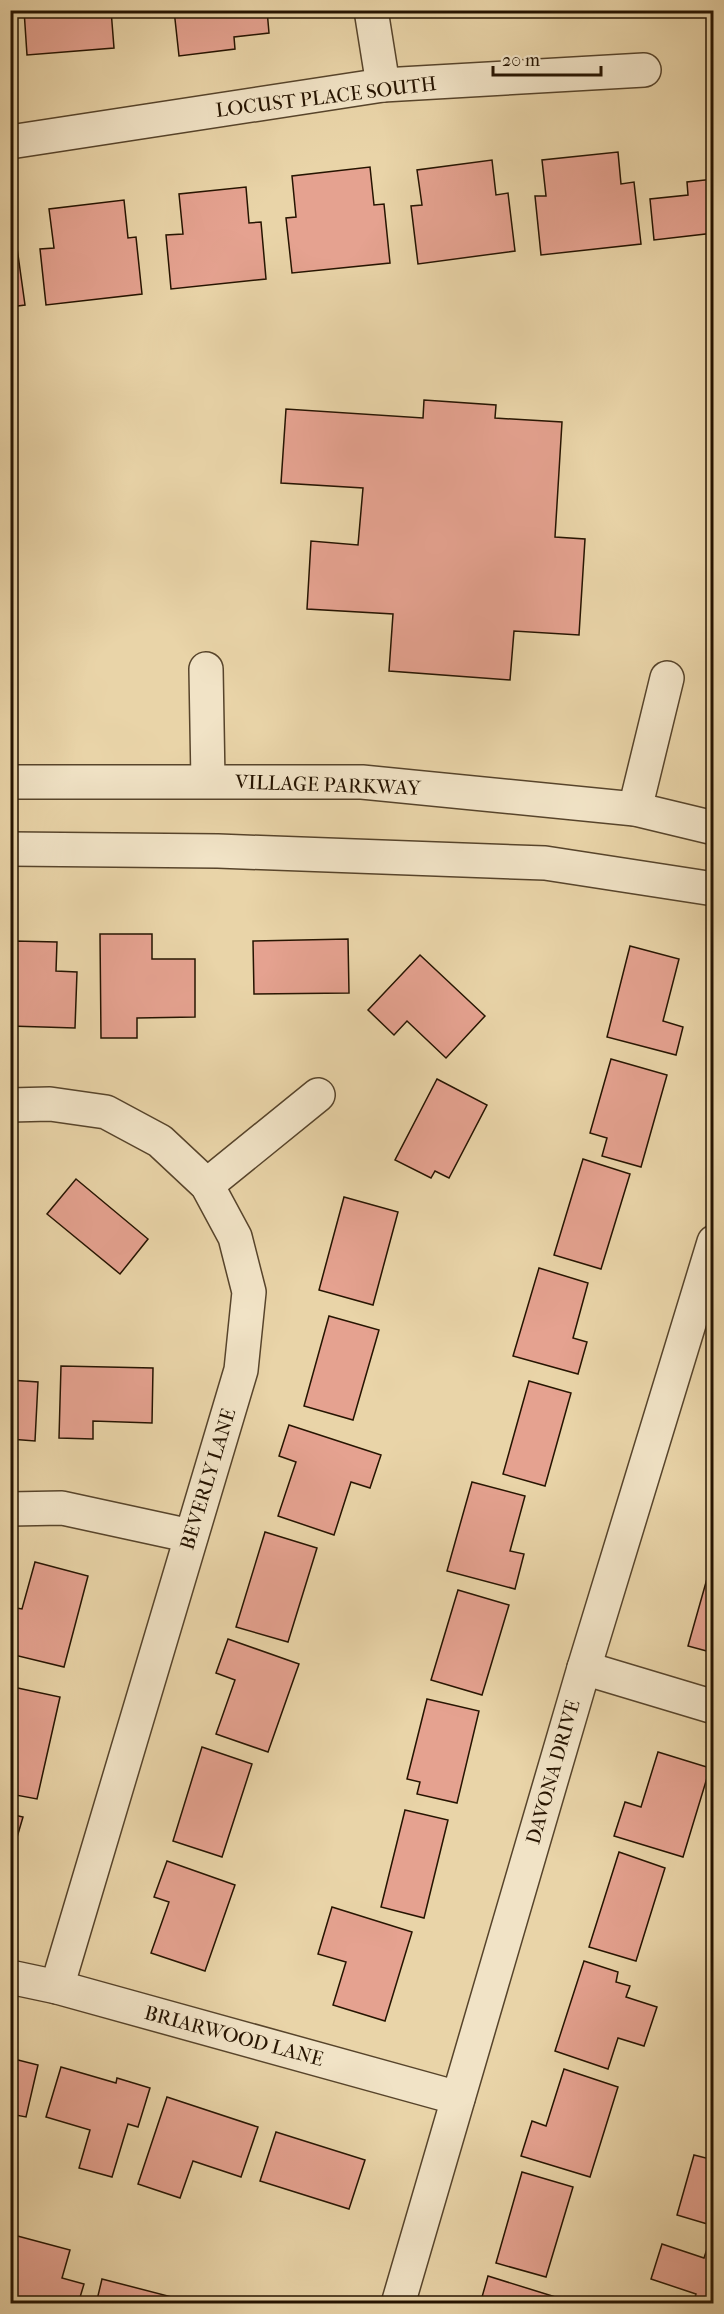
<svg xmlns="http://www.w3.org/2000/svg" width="724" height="2314" viewBox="0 0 724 2314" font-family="'IM FELL French Canon',serif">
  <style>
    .building { fill: #e5a290; stroke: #261401; stroke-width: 1.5 }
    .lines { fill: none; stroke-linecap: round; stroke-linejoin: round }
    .minor-casing { stroke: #57442b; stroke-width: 36 }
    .minor { stroke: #f1e3c6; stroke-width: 33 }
    .labels { text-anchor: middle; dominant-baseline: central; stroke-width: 4.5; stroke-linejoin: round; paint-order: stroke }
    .street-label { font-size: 20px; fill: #261401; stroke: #f1e3c6 }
  </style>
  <rect width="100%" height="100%" fill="#e9d4a8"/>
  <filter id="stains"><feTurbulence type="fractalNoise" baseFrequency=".00333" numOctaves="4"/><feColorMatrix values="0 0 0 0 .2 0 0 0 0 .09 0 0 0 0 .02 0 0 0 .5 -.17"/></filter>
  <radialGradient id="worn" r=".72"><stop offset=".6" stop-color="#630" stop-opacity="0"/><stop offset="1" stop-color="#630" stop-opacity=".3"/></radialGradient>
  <g class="building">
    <polygon points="24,10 111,10 114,48 27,55"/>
    <polygon points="174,10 267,10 269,33 234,37 235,49 179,56"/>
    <polygon points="503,10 566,10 566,11 503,17"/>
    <polygon points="618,152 621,184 634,182 641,244 541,255 535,196 546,196 542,160"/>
    <polygon points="492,160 496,195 508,193 515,251 418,264 411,206 422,205 417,170"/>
    <polygon points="370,167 374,205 384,204 390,263 292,273 286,218 296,217 292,176"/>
    <polygon points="714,179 714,233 654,240 650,199 688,195 687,182"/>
    <polygon points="246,187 249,223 261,222 266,279 171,289 166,235 183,234 179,194"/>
    <polygon points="124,200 128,238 136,237 142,294 46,305 40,249 54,248 49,209"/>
    <polygon points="10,212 12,212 25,305 10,307"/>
    <polygon points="424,400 496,405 495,418 562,422 555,537 585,539 579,635 514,631 510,680 389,671 393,614 307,609 311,541 358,545 363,488 281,483 286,409 423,418"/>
    <polygon points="100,934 152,934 152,959 195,959 195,1017 137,1018 137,1038 101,1038"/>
    <polygon points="348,939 349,993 254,994 253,941"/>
    <polygon points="14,941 57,942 56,971 77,972 75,1028 10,1026 10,974 13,974"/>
    <polygon points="630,946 679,959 663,1021 683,1027 676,1055 607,1037"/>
    <polygon points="420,955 485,1016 446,1058 407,1021 394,1035 368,1010"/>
    <polygon points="611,1059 667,1075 641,1167 602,1156 607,1138 590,1133"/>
    <polygon points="437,1079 487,1105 449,1178 435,1171 431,1178 395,1160"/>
    <polygon points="583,1159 630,1174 601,1269 554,1255"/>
    <polygon points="76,1179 148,1239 120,1274 47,1214"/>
    <polygon points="344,1197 398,1212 373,1305 319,1290"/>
    <polygon points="539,1268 588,1283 573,1338 587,1342 578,1374 513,1356"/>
    <polygon points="329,1316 379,1330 353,1420 304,1406"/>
    <polygon points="61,1366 153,1368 152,1423 93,1421 93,1439 59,1438"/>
    <polygon points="10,1380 38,1382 35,1441 10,1439"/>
    <polygon points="529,1381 571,1393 545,1486 503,1474"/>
    <polygon points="289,1425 381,1455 370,1488 351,1482 334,1535 278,1516 296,1462 279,1456"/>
    <polygon points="472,1482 525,1496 510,1551 524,1554 515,1589 447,1571"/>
    <polygon points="265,1532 317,1548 288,1642 236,1627"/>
    <polygon points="714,1554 714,1653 688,1646"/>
    <polygon points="35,1562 88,1576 64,1667 10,1654 10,1607 22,1609"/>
    <polygon points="458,1590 509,1605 482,1695 431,1680"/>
    <polygon points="228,1639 299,1664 268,1752 216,1734 235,1680 216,1673"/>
    <polygon points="13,1687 60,1697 37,1799 10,1794 10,1697"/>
    <polygon points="427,1699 479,1711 457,1803 417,1794 420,1782 407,1779"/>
    <polygon points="202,1747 252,1764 222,1857 173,1841"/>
    <polygon points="658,1752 710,1768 683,1857 614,1836 625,1802 641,1807"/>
    <polygon points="405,1810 448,1820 424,1918 381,1907"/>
    <polygon points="10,1814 23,1817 10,1861"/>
    <polygon points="619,1852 665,1868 636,1961 589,1947"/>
    <polygon points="167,1861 235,1885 205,1971 151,1953 169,1902 154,1897"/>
    <polygon points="332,1907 412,1932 385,2021 333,2005 346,1962 318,1954"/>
    <polygon points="584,1961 618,1972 616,1982 630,1986 626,1997 657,2007 644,2046 618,2038 608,2069 555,2051"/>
    <polygon points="10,2058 38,2065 26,2117 10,2114"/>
    <polygon points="61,2067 116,2083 117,2078 150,2088 138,2127 128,2124 112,2177 79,2168 90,2130 46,2117"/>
    <polygon points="564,2069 618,2087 590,2177 521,2156 532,2121 546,2126"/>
    <polygon points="167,2097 258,2127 241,2177 193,2161 180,2198 138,2184"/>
    <polygon points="276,2132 365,2160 349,2209 260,2181"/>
    <polygon points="694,2155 714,2160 714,2226 677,2215"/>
    <polygon points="522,2172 573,2187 546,2277 496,2263"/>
    <polygon points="10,2234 70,2250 62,2278 84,2284 78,2304 10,2304"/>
    <polygon points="709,2243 714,2244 714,2304 693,2304 696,2294 651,2279 662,2244 704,2258"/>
    <polygon points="488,2276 578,2304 480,2304"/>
    <polygon points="102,2279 195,2303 195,2304 96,2304"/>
  </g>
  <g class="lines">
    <g class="minor-casing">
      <g id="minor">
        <polyline points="371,10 383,85"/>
        <polyline points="10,142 383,85 644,70"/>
        <polyline points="206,669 208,781"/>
        <polyline points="10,782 362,782 635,809 714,828"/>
        <polyline points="635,809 667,678"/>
        <polyline points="10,849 218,851 545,863 714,889"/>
        <polyline points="10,1105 50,1104 106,1112 160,1141 207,1185 235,1237 249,1292 241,1370 57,1987"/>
        <polyline points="207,1185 318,1095"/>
        <polyline points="10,1509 62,1508 191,1536"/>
        <polyline points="584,1668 714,1707"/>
        <polyline points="10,1977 57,1987 458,2098"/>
        <polyline points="398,2304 584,1668 714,1242"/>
      </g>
    </g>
    <use href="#minor" class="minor"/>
  </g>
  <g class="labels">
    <g class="street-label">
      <text transform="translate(326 97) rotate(-7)">LOCUST PLACE SOUTH</text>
      <text transform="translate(328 785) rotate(2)">VILLAGE PARKWAY</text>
      <text transform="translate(208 1479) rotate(-73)">BEVERLY LANE</text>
      <text transform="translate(553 1772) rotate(-74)">DAVONA DRIVE</text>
      <text transform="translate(234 2036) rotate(15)">BRIARWOOD LANE</text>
    </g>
  </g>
  <rect width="724" height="2314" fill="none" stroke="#e9d4a8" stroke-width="36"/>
  <rect x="12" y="12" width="700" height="2290" fill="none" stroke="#261401" stroke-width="3"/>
  <rect x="18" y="18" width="688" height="2278" fill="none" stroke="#261401" stroke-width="1.5"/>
  <path d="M493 66v9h108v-9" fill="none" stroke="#261401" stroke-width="3"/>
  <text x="502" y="66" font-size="18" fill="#261401" stroke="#f1e3c6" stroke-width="4.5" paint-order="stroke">20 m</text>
  <rect width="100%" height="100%" filter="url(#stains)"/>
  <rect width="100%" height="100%" fill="url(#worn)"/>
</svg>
